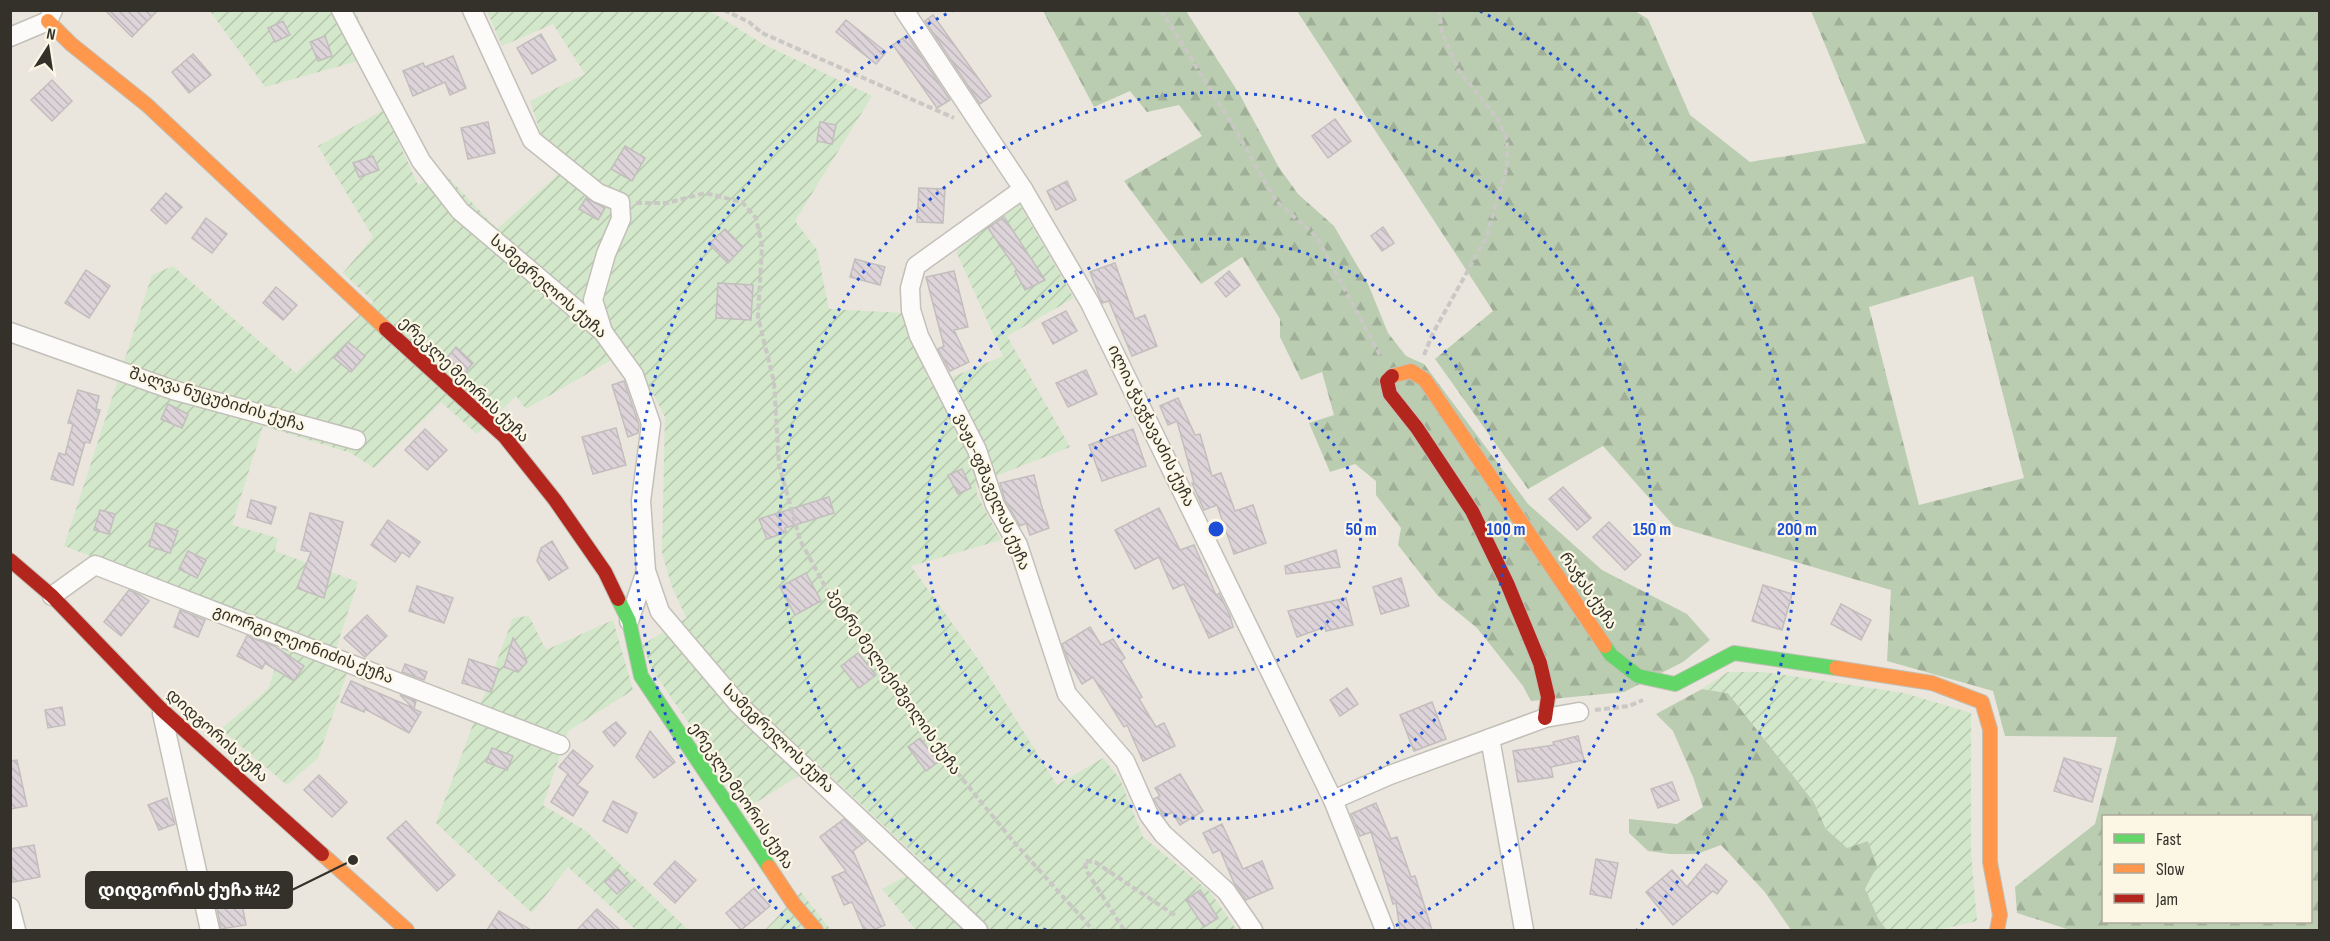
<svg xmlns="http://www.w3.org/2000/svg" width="2330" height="941" viewBox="0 0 2330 941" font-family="'Sofia Sans Condensed','Noto Sans Georgian',sans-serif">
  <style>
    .forest { fill: url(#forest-firs); fill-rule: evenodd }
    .garden { fill: url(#garden-furrows) }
    .building { fill: url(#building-back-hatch); stroke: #c2bebd; stroke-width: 1.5 }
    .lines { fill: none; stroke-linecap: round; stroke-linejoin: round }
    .street-casing { stroke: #c2c0b8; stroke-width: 21 }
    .fast-casing { stroke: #c2c0b8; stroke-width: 16 }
    .slow-casing { stroke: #c2c0b8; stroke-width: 16 }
    .jam-casing { stroke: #c2c0b8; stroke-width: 16 }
    .path { stroke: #c9c8c5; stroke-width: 4; stroke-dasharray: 6 3; stroke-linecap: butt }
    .street { stroke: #fcfbfa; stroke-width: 18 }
    .fast { stroke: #63d668; stroke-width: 14 }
    .slow { stroke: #ff974d; stroke-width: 14 }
    .jam { stroke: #b3261e; stroke-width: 14 }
    .ring { fill: none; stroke: #1d4ed8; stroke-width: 3; stroke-dasharray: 3 6 }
    .labels { text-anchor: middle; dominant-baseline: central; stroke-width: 4.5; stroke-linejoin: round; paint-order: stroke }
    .street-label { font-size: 16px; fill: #33312a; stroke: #fcf7e5 }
    .centre { fill: #1d4ed8; stroke: #fcf7e5; stroke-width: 3 }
    .ring-label { font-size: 18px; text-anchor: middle; font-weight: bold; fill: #1d4ed8; stroke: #fcf7e5; stroke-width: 4.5; stroke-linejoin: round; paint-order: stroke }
    .leader { fill: none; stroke: #33312a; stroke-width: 2 }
    .callout-dot { fill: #33312a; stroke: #fcf7e5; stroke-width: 2 }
    .callout { fill: #33312a; stroke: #33312a; stroke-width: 2 }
    .callout-label { font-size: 18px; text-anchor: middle; font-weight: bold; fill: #fff }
  </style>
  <defs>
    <pattern id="forest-firs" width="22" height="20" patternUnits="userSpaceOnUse" patternTransform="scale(1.5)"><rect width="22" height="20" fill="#bacdb0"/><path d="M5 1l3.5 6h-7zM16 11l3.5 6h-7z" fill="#a0b098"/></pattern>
    <pattern id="garden-furrows" width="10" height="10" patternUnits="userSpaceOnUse" patternTransform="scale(1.5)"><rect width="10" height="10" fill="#d3e7ca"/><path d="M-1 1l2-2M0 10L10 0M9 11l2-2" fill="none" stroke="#b6c7ae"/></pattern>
    <pattern id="building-back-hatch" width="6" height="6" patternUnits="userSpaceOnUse" patternTransform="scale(1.5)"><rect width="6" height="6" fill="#ddd4d9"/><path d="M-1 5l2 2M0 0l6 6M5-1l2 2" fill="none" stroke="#beb6ba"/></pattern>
  </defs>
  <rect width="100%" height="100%" fill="#eae6dd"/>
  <g class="forest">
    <polygon points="1043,11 1186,11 1240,95 1278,166 1298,194 1334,226 1368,284 1388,333 1406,356 1424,364 1528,504 1602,570 1687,614 1710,640 1683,662 1624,692 1531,701 1523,686 1477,628 1438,596 1398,545 1401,528 1376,495 1376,481 1355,464 1330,472 1309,423 1334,415 1322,372 1301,380 1280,337 1280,319 1242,257 1201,284 1124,181 1202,136 1179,105 1147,112 1130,91 1094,107"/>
    <path d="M 1297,11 L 1635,11 L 1648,19 L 1690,115 L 1750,162 L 1866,143 L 1811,11 L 2319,11 L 2319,930 L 2070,930 L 2017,913 L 2015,887 L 2095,824 L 2117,737 L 2005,736 L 1993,691 L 1887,661 L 1891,590 L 1674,526 L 1603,446 L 1528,489 L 1435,359 L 1493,311 ZM 1973,276 L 2024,478 L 1919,505 L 1869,307 ZM 2104,816 L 2310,816 L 2310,922 L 2104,922 Z"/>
    <polygon points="1702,689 1728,693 1814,802 1826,829 1868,841 1878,866 1878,918 1887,930 1791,930 1764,891 1721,845 1697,854 1670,854 1648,851 1629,833 1629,819 1677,824 1703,807 1693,777 1673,731 1656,714"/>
  </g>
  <g class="garden">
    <polygon points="210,11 355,11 376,56 265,87"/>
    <polygon points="487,11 710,11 763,44 872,96 795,221 817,250 829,309 903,313 931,386 1003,356 956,251 1018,202 1074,298 1007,336 1070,447 976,484 977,495 1001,540 911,566 980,662 1057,785 1103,758 1120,779 1143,837 1210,892 1237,930 916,930 882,889 926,865 818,764 747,808 653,671 642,645 686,618 671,584 662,553 665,417 630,349 526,409 516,396 477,434 441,402 374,468 351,453 263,426 232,525 278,538 275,551 358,582 330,666 347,673 318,758 287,785 221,729 268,689 288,630 64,546 152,275 173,266 296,373 374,302 343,273 373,237 318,146 384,110 418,185 444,173 497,229 573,161 542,137 530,101 585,74 553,24 502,46"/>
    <polygon points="529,616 546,650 613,620 633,690 568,731 543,805 586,831 688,930 636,930 568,867 532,913 436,823 513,618"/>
    <polygon points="1728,672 1764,672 1904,693 1971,713 1971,853 1977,921 1938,930 1887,930 1878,918 1865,889 1877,866 1868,841 1847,848 1826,829 1814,802 1728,693 1702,689"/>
    <polygon points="801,892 831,930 765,930"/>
  </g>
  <g class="building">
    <polygon points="105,10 158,10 132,37"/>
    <polygon points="933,15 991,96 980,104 925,21"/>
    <polygon points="846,20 886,52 876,64 836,32"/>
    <polygon points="283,21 290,35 275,42 268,28"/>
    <polygon points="541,34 556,60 532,74 517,48"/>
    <polygon points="907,35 950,100 937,108 893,45"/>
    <polygon points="325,36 332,56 318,61 310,42"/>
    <polygon points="193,54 211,75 189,93 172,72"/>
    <polygon points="453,56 466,88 450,95 445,82 413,96 403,71 423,63 425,67"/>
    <polygon points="52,80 72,101 52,121 31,100"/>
    <polygon points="1335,119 1351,141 1328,158 1312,136"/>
    <polygon points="488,122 495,153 468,159 461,128"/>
    <polygon points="820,122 836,125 832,144 817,141"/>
    <polygon points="625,146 645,158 632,181 611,169"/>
    <polygon points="373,156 379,170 359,177 353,163"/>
    <polygon points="1067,181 1076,200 1056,210 1047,191"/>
    <polygon points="919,188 945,189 943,223 917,222"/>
    <polygon points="166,193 182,207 166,224 151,210"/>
    <polygon points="586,198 605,208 598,220 579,209"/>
    <polygon points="1004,217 1045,280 1025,290 1015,271 1017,270 988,228"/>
    <polygon points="206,218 227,234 212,253 192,238"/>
    <polygon points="1383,227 1394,243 1382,251 1371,236"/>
    <polygon points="725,229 743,247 728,263 709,244"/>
    <polygon points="855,259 885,267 880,285 850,277"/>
    <polygon points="1115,263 1135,319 1145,315 1157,346 1132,356 1109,301 1102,303 1090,272"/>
    <polygon points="86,270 110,286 89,318 65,303"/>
    <polygon points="954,271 968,327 954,330 969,362 950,371 938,349 944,346 926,277"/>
    <polygon points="1229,271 1240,285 1226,297 1215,283"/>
    <polygon points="718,283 753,285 751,320 716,318"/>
    <polygon points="276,287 297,305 283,320 263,303"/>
    <polygon points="1066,311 1077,331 1053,344 1042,323"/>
    <polygon points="348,342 365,356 351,372 334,358"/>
    <polygon points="456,347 473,363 462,376 445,360"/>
    <polygon points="1086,370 1097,394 1068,407 1056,383"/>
    <polygon points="624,381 639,425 638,433 628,437 612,385"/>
    <polygon points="78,390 99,396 96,409 100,410 90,443 85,442 73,485 51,479 59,453 65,455 73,424 68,423"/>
    <polygon points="1178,398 1195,435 1200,434 1212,476 1221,473 1235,511 1253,505 1266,543 1234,554 1217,505 1204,510 1192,483 1194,483 1177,421 1168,425 1160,406"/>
    <polygon points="168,404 188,414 182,428 161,419"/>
    <polygon points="616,428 626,465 593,474 582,437"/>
    <polygon points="425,429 447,450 427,470 405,450"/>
    <polygon points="1133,429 1146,466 1102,481 1089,445"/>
    <polygon points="962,469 971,488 958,494 948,475"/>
    <polygon points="1034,475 1041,504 1049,528 1030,535 1026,523 1020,526 1005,500 1000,483"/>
    <polygon points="1563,487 1591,518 1577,530 1549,499"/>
    <polygon points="829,497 834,513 785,528 786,532 767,539 759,519"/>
    <polygon points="251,500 276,507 271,524 247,517"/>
    <polygon points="1159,508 1180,550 1194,545 1216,595 1219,593 1230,616 1233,627 1209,638 1184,584 1173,589 1159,557 1135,569 1115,530"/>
    <polygon points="100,510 115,514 109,534 94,530"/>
    <polygon points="310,513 343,522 324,598 297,588 311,552 301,550"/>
    <polygon points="388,520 420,542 409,557 402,552 395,562 371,545"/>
    <polygon points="1609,522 1641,555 1625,570 1593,537"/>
    <polygon points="156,523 178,531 170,553 149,546"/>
    <polygon points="552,541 568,568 549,580 537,561 541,548"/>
    <polygon points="1336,550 1340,567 1286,574 1285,566"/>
    <polygon points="188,551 206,560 197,578 179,569"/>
    <polygon points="806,573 821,601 795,615 780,587"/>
    <polygon points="1401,578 1409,606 1381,614 1373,587"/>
    <polygon points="1763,585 1792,594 1782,630 1752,621"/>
    <polygon points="417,586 453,598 444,623 409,611"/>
    <polygon points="129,590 140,595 149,601 121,636 104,622"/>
    <polygon points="1346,598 1353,625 1326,631 1325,627 1297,637 1288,611"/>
    <polygon points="1841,604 1871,620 1861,640 1831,624"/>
    <polygon points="180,610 205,620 198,637 174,627"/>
    <polygon points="367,615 387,636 365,657 344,638"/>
    <polygon points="1090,627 1101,645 1113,639 1125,658 1121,661 1142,697 1139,699 1156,727 1164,723 1175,746 1143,761 1127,725 1124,727 1093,677 1082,684 1068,660 1062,644"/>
    <polygon points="247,636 274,646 304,666 294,681 265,663 262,669 237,656"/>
    <polygon points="513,638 524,654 527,662 518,672 504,667"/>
    <polygon points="858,653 876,675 859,688 841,666"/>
    <polygon points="469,659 499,669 491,692 462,683"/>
    <polygon points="405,664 427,672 424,680 402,672"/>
    <polygon points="351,681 413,708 400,695 416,701 414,709 421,712 409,733 365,709 364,712 341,702"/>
    <polygon points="1347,688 1358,704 1340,716 1330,700"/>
    <polygon points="1432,702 1446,739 1414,751 1400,715"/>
    <polygon points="62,707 65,725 48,728 45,710"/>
    <polygon points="616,722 626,733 614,746 603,732"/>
    <polygon points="650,731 675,762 654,778 636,757"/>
    <polygon points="1578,736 1584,760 1551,767 1553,777 1518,782 1513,751 1554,745 1553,742"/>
    <polygon points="920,738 938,762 926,771 908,747"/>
    <polygon points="492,748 513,756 507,770 486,762"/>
    <polygon points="573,750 593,766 577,785 588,792 573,816 551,802 568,774 559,767"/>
    <polygon points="2064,758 2101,769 2092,802 2054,791"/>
    <polygon points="17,760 27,806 10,809 10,761"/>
    <polygon points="1180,774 1203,811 1180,825 1172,812 1164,817 1154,799 1160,796 1155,788"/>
    <polygon points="319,775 347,802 332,817 304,790"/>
    <polygon points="1672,782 1679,800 1658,808 1651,789"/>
    <polygon points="167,798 175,824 159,830 148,805"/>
    <polygon points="613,801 637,813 627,833 603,821"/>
    <polygon points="1376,803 1391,839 1397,837 1411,877 1415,876 1432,930 1400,930 1396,903 1393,904 1371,832 1360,836 1351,814"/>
    <polygon points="844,819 866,841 853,851 885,925 873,930 864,930 852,902 844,905 832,877 846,871 820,837"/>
    <polygon points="406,821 455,875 437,891 387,838"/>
    <polygon points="1222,824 1243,869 1262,861 1273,888 1246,900 1234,883 1220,850 1213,853 1203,833"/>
    <polygon points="34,845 40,877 13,882 10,849"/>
    <polygon points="1596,859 1618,863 1611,898 1590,894"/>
    <polygon points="675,861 696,880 675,903 654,884"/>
    <polygon points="1706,864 1727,881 1717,894 1713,891 1673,925 1646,892 1672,870 1687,887"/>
    <polygon points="618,869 630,882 617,894 605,882"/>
    <polygon points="754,888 770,906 741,930 726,913"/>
    <polygon points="1200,890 1218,918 1204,927 1186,900"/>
    <polygon points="241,899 246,925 221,929 216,903"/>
    <polygon points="597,909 620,930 577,930"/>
    <polygon points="499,911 531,930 487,930"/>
  </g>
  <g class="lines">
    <g class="street-casing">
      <g id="street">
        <polyline points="341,10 421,161 460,211 603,332 634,375 651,424 641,501 646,571 660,612 739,705 978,930"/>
        <polyline points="472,10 532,140 598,193 620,202 621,219 606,254 593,300 603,332"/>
        <polyline points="904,10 1023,189 1090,303 1333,800 1385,930"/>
        <polyline points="10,37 48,21 53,10"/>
        <polyline points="1023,189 916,266 910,288 911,310 919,336 977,450 995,505 1018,545 1067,694 1125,761 1149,815 1163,834 1226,891 1253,930"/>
        <polyline points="10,332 173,390 356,440"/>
        <polyline points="52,596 95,565 560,745"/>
        <polyline points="629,621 646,571"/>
        <polyline points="162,713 210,930"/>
        <polyline points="1490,738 1524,930"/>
        <polyline points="1333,800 1390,775 1545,718 1579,712"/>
        <polyline points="10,907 16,930"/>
      </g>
    </g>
    <g class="fast-casing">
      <g id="fast">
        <polyline points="618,599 629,621 641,676 769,867"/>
        <polyline points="1605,646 1611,655 1638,676 1675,684 1734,653 1836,668"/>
      </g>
    </g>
    <g class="slow-casing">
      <g id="slow">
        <polyline points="48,21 71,44 147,105 386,329"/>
        <polyline points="1392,376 1411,371 1425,380 1605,646"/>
        <polyline points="1836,668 1932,683 1982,702 1990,729 1990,862 2000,915 1997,930"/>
        <polyline points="322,854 407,930"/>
        <polyline points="769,867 793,903 816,930"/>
      </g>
    </g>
    <g class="jam-casing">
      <g id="jam">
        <polyline points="386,329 504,436 555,500 605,572 618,599"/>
        <polyline points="1392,376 1387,381 1390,394 1417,428 1472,511 1507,583 1540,663 1548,697 1545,718"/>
        <polyline points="10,560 52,596 161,709 322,854"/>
      </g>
    </g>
    <g class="path">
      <polyline points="724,10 749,22 762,33 954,118"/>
      <polyline points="1161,10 1235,129 1276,201 1316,236 1381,357"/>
      <polyline points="636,203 667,203 705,193 742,202 756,218 762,246 758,317 774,382 779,465 800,540 834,603 874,654 943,755 1012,840 1093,930"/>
      <polyline points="1424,355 1433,333 1486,238 1507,167 1507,140 1497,118 1459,71 1442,32 1439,10"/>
      <polyline points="1595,710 1629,706 1643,700"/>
      <polyline points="1124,930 1086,870 1085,861 1095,862 1176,916"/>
    </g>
    <use href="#street" class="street"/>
    <use href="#fast" class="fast"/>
    <use href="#slow" class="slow"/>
    <use href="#jam" class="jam"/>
  </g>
  <g class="ring">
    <circle cx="1216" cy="529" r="145"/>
    <circle cx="1216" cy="529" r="290"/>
    <path d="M1046 930A436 436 0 1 1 1386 930"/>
    <path d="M795 929A581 581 0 0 1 952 11M1480 11A581 581 0 0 1 1637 929"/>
  </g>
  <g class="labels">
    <g class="street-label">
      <text transform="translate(548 287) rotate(41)">სამეგრელოს ქუჩა</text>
      <text transform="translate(464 380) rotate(44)">ერეკლე მეორის ქუჩა</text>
      <text transform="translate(217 400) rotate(17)">შალვა ნუცუბიძის ქუჩა</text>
      <text transform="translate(1151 426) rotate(64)">ილია ჭავჭავაძის ქუჩა</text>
      <text transform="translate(992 492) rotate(67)">ვაჟა-ფშაველას ქუჩა</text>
      <text transform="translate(1588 591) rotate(56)">რაჭას ქუჩა</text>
      <text transform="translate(303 645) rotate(21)">გიორგი ლეონიძის ქუჩა</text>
      <text transform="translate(893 682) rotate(55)">პეტრე მელიქიშვილის ქუჩა</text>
      <text transform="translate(217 736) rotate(42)">დიდგორის ქუჩა</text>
      <text transform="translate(778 739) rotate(44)">სამეგრელოს ქუჩა</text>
      <text transform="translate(741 796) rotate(56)">ერეკლე მეორის ქუჩა</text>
    </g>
  </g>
  <circle cx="1216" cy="529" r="9" class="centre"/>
  <g class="ring-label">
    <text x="1361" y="535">50 m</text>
    <text x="1506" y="535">100 m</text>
    <text x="1652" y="535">150 m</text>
    <text x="1797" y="535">200 m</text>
  </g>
  <path class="leader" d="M353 860L292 890"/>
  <circle class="callout-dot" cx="353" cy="860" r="6"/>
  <rect class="callout" x="86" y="872" width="206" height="36" rx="6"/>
  <g class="callout-label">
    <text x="189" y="896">დიდგორის ქუჩა #42</text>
  </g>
  <rect width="2330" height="941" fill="none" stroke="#33312a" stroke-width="24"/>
  <rect x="2102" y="815" width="210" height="108" fill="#fcf7e5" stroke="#aca89a" stroke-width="1.5"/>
  <rect x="2114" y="834" width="30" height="9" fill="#63d668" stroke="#aca89a" stroke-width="1.5"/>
  <text x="2156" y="845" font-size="18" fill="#33312a">Fast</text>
  <rect x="2114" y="864" width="30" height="9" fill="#ff974d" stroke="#aca89a" stroke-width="1.5"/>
  <text x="2156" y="875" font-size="18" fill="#33312a">Slow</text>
  <rect x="2114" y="894" width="30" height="9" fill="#b3261e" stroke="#aca89a" stroke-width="1.5"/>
  <text x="2156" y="905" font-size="18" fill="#33312a">Jam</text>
  <g transform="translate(48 48) rotate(12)" stroke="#fcf7e5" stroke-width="4.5" paint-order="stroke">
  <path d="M0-4.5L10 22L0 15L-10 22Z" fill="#33312a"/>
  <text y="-9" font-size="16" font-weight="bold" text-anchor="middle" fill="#33312a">N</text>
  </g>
</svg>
